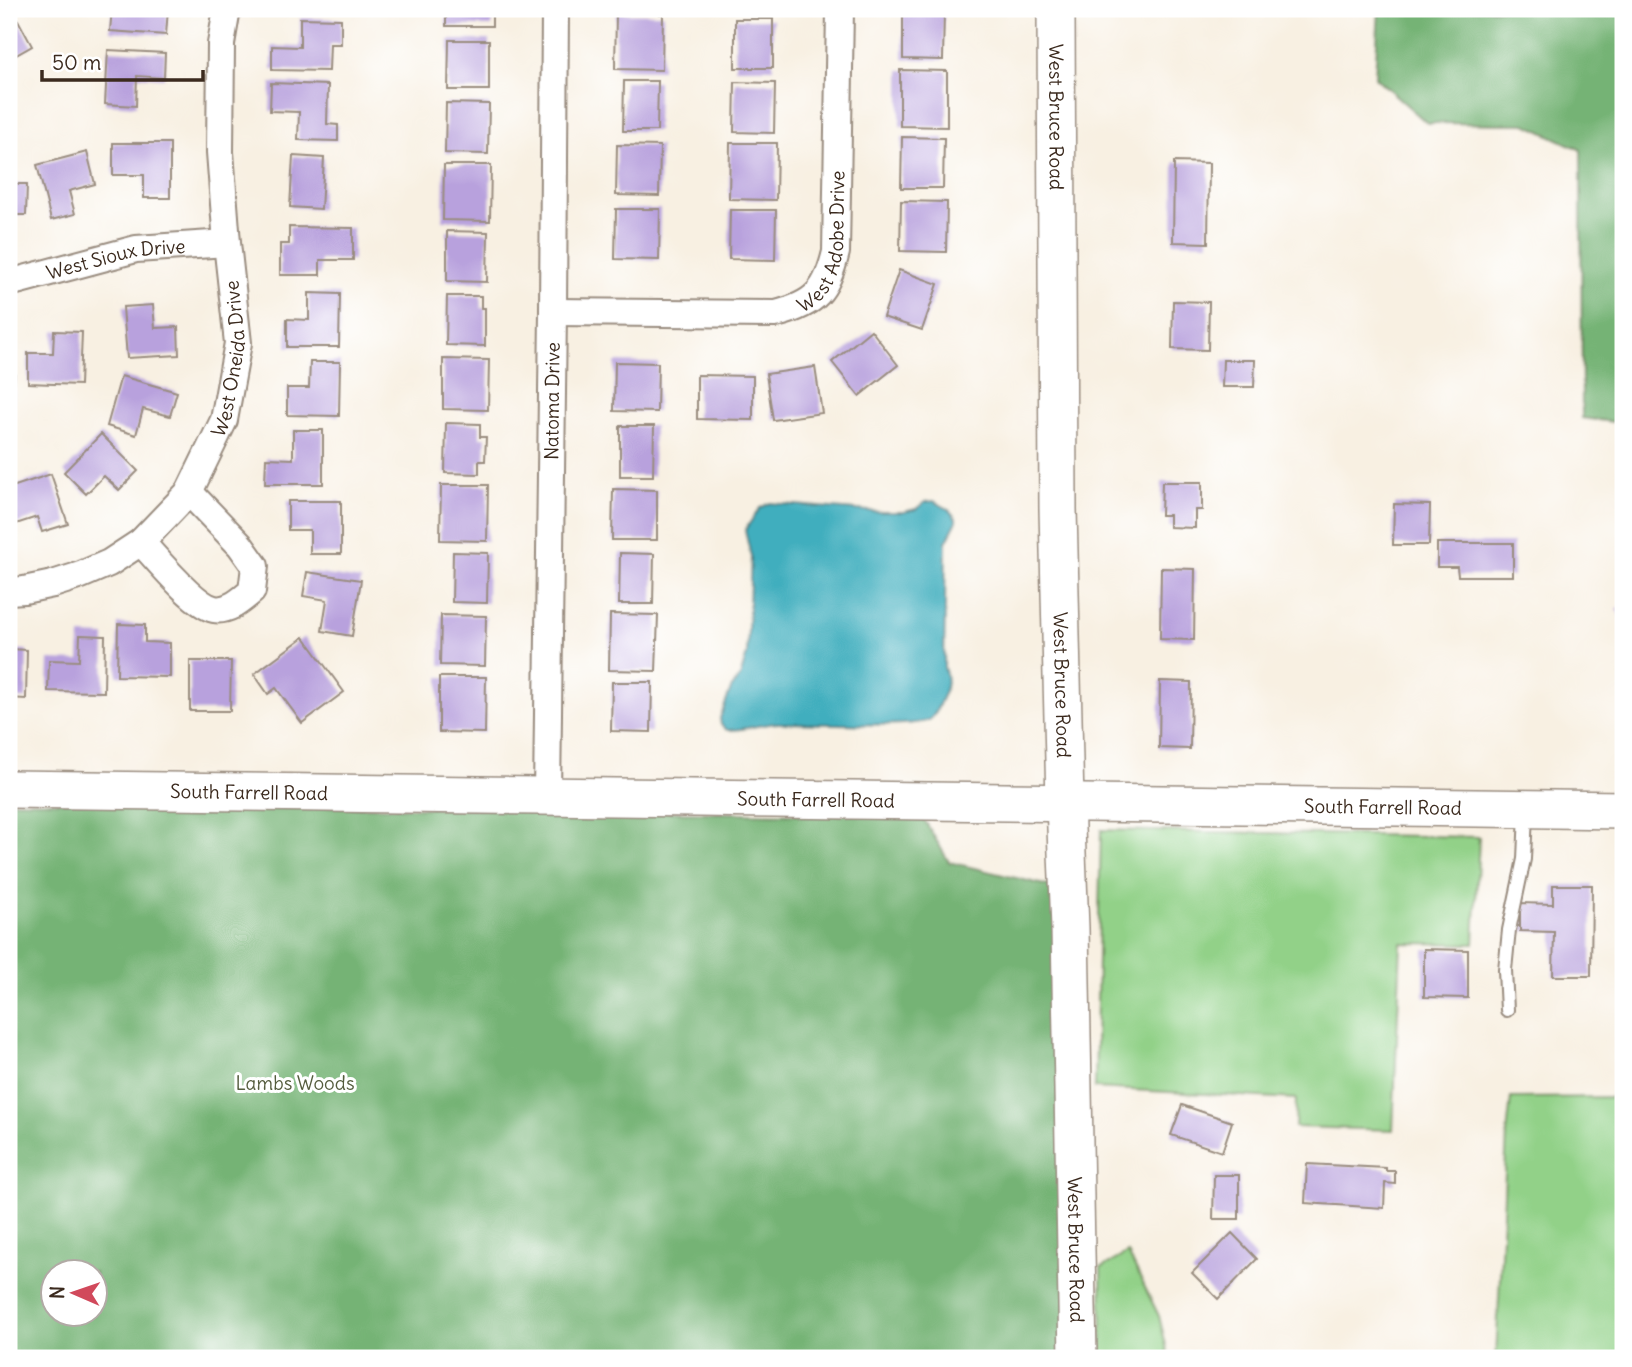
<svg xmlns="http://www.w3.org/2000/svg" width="1632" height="1367" viewBox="0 0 1632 1367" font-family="Delius,sans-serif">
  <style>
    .green { fill: #92d188; stroke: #667e53; stroke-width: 2 }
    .forest { fill: #75b374; stroke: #586e49; stroke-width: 2; fill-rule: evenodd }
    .water { fill: #41aebe; stroke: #3e6c6e; stroke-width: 2 }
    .building { fill: #b8a1dd }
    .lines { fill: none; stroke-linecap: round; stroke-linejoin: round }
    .lane-casing { stroke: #9a8d80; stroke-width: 16 }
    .street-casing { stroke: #9a8d80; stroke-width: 30 }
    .secondary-casing { stroke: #9a8d80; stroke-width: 40 }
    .lane { stroke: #fff; stroke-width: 12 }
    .street { stroke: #fff; stroke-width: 26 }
    .secondary { stroke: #fff; stroke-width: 37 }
    .labels { text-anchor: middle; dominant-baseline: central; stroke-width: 6; stroke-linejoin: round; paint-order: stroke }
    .street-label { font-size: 19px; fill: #3b2a1e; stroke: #fff }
    .park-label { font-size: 19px; fill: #555c3e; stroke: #fff }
  </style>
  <rect width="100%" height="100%" fill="#fff"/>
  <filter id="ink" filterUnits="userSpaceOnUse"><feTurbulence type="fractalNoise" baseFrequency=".0143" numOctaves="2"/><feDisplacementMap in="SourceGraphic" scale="14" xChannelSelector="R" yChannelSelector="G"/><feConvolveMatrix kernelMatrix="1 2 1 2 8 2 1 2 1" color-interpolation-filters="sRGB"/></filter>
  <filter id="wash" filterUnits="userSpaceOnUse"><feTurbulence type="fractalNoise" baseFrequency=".00686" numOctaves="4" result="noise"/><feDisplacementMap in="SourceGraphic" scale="28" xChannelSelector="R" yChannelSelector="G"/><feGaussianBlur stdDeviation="1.57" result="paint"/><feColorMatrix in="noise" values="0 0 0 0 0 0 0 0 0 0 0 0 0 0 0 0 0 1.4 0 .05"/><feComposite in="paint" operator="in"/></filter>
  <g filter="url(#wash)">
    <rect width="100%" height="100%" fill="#f8f0e2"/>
    <g class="green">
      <polygon points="1101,830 1479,837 1474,944 1401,943 1393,1130 1295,1127 1296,1099 1095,1088"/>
      <polygon points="1623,1097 1623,1358 1496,1358 1507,1133 1511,1098"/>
      <polygon points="1128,1253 1159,1316 1169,1358 1102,1358 1101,1268"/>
    </g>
    <g class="forest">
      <polygon points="1379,9 1623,9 1623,423 1582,418 1581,150 1526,124 1427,123 1375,77"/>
      <path d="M 9,801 L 922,816 L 949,862 L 1058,888 L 1067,1358 L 9,1358 ZM 52,1272 L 94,1272 L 94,1314 L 52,1314 Z"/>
    </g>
    <path class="water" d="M 934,501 L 948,509 L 956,518 L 956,523 L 946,542 L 944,667 C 950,686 945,690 938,707 C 936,711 934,717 929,720 C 922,724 910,723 903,724 C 862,726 820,723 779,723 C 761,723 745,731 727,730 L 721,725 L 720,718 L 731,689 L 740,677 L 747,654 L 751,557 L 745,530 L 760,508 L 770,503 L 881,512 L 904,512 L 916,509 L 925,502 Z"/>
    <g id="blocks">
      <g class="building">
        <polygon points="112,9 168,9 166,35 110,31"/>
        <rect x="446" y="9" width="46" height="17"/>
        <polygon points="903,9 944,10 943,60 903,59"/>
        <polygon points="616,13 663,14 662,70 615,69"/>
        <polygon points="300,18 341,19 341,44 330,44 329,71 272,70 272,46 300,47"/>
        <rect x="735" y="19" width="38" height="49"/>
        <polygon points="18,20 32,46 9,59 9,25"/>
        <polygon points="449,40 489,40 489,90 448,90"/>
        <polygon points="108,50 165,53 164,78 137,76 136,106 105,104"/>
        <polygon points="900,70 947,71 947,127 900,126"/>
        <polygon points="624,81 658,81 657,131 623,131"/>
        <polygon points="735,82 775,83 774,133 734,132"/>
        <polygon points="271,83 328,85 327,124 338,125 338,141 298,140 299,112 270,111"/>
        <polygon points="446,103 489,104 488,154 445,153"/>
        <polygon points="902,137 944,138 943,188 901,188"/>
        <polygon points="113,143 170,143 170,198 144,198 144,175 113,175"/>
        <polygon points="730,143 777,143 776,200 729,199"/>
        <polygon points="617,145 660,146 659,196 616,195"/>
        <polygon points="87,152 95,184 69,191 75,214 51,220 37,165"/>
        <polygon points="293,156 324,158 321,209 290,207"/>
        <polygon points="1174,162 1209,163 1208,243 1173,242"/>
        <polygon points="444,165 491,165 490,221 443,220"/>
        <polygon points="9,184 27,184 26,215 9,215"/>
        <polygon points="901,201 947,202 946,252 900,251"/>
        <polygon points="616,209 660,209 659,260 615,259"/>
        <polygon points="730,210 776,210 775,260 729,259"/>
        <polygon points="289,227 353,228 353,260 320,260 320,275 280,275 280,244 289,244"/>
        <polygon points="447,231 488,232 487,282 447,281"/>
        <polygon points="899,270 938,284 922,330 883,317"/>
        <polygon points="309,293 340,294 339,347 287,347 287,319 309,320"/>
        <polygon points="447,296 481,296 481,308 485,308 485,346 446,345"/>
        <polygon points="1173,301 1209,302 1208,350 1172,349"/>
        <polygon points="153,305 155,328 178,327 179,355 127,358 123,307"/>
        <polygon points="871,330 898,365 859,396 832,362"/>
        <polygon points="54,331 82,332 80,385 28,383 28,353 53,353"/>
        <polygon points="9,346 16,347 13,403 9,403"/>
        <polygon points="443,359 489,360 488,410 443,409"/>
        <polygon points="1223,360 1255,360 1254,387 1222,387"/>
        <polygon points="310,362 340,362 339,416 287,415 287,388 309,388"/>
        <polygon points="615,362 658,363 657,412 614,411"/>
        <polygon points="815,367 822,413 773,420 766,374"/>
        <polygon points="697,375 753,376 753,420 697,419"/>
        <polygon points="121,376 177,392 170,416 143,409 136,435 107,426"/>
        <polygon points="446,423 480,424 480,437 486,437 485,461 479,461 479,474 445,473"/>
        <polygon points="620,426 654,426 653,476 620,476"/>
        <polygon points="293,430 323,430 323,484 265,484 266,458 293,459"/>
        <polygon points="101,434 138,471 119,490 104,476 86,494 64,472"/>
        <polygon points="51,474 68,524 42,532 37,517 13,525 9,512 9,488"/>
        <polygon points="1162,482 1202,482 1202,510 1195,510 1195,528 1169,527 1169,515 1161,515"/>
        <polygon points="441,485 488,485 487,541 440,540"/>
        <polygon points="613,489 657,490 657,540 612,540"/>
        <polygon points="288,501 341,501 341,554 310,554 310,530 288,530"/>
        <polygon points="1394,504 1430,505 1429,545 1393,545"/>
        <polygon points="1437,543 1513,543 1513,576 1458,576 1457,567 1437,567"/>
        <polygon points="453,552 488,553 487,603 452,602"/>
        <polygon points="620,553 654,554 653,604 619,604"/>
        <polygon points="1161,568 1195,569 1194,640 1160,639"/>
        <polygon points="307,572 361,580 352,636 322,631 327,600 303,596"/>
        <polygon points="1623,605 1623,624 1617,609"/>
        <polygon points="610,614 658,615 656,671 609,670"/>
        <polygon points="441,615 486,616 485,666 440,665"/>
        <polygon points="118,624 145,625 145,642 170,643 170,677 117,676"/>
        <polygon points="80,635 105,636 104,692 48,691 49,660 79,661"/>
        <polygon points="304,637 344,692 302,723 276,688 268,694 254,674"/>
        <polygon points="9,649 27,650 26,699 9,698"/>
        <polygon points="190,661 231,661 230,711 190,711"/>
        <polygon points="439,677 486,677 485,733 439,732"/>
        <polygon points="1160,681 1191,682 1190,749 1159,748"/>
        <polygon points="612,682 652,682 651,732 611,731"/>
        <polygon points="1553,885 1592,885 1591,976 1553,976 1554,932 1520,931 1520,903 1553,904"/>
        <polygon points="1424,949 1468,950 1468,998 1424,997"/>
        <polygon points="1182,1105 1232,1122 1222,1152 1171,1135"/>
        <polygon points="1307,1164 1386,1168 1386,1171 1395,1171 1395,1184 1385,1183 1384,1208 1305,1203"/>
        <polygon points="1214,1175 1239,1175 1239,1219 1213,1219"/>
        <polygon points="1232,1233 1257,1259 1218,1299 1192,1273"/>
      </g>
    </g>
  </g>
  <g filter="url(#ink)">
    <use href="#blocks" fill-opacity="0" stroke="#9a8d80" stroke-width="2"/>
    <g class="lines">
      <g class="lane-casing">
        <polyline id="lane" points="1507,1010 1505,970 1509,930 1524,859 1526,813"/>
      </g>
      <g class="street-casing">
        <g id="street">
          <path id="s1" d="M 9,283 L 136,249 L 227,243"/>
          <path id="s2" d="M 553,312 L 776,314 C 816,304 827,290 836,252 L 840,9"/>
          <path d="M 141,542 C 156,558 194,605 214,609 C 229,612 242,599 252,591 L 255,566 L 240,545 L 189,492"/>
          <path id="s3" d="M 9,591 L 24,590 L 53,584 L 81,575 L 109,563 L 141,542 L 189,492 L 224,420 L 238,343 L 227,243 L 220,152 L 221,44 L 227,9"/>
          <path id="s4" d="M 547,795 L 553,312 L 555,9"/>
        </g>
      </g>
      <g class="secondary-casing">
        <g id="secondary">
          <path id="s5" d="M 1056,9 L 1058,509 L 1065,803 L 1070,928 L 1078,1358"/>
          <path id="s6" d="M 9,789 L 1623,810"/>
        </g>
      </g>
      <use href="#lane" class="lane"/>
      <use href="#street" class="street"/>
      <use href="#secondary" class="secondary"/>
    </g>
  </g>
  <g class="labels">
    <g class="street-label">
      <text stroke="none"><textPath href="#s5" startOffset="108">West Bruce Road</textPath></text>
      <text stroke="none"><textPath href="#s2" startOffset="322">West Adobe Drive</textPath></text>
      <text stroke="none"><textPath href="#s1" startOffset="110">West Sioux Drive</textPath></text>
      <text stroke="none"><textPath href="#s3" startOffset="354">West Oneida Drive</textPath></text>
      <text stroke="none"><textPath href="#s4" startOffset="394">Natoma Drive</textPath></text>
      <text stroke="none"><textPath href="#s5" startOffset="676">West Bruce Road</textPath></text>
      <text stroke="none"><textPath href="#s6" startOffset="240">South Farrell Road</textPath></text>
      <text stroke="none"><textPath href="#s6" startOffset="807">South Farrell Road</textPath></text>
      <text stroke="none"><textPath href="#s6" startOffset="1374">South Farrell Road</textPath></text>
      <text stroke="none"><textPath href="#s5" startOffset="1241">West Bruce Road</textPath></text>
    </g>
    <g class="park-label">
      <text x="295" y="1083">Lambs Woods</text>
    </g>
  </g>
  <rect width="1632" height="1367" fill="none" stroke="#fff" stroke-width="35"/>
  <g transform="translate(74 1293) rotate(272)"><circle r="33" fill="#ffffff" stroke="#b1aaa5" stroke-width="2"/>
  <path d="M0-5L12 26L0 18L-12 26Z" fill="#d1495b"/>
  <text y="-10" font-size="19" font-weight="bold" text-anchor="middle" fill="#3b2a1e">N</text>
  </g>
  <path d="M42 70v10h161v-10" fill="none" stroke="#3b2a1e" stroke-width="3.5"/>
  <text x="52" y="70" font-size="21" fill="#3b2a1e" stroke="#ffffff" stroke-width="5" paint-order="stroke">50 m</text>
</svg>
